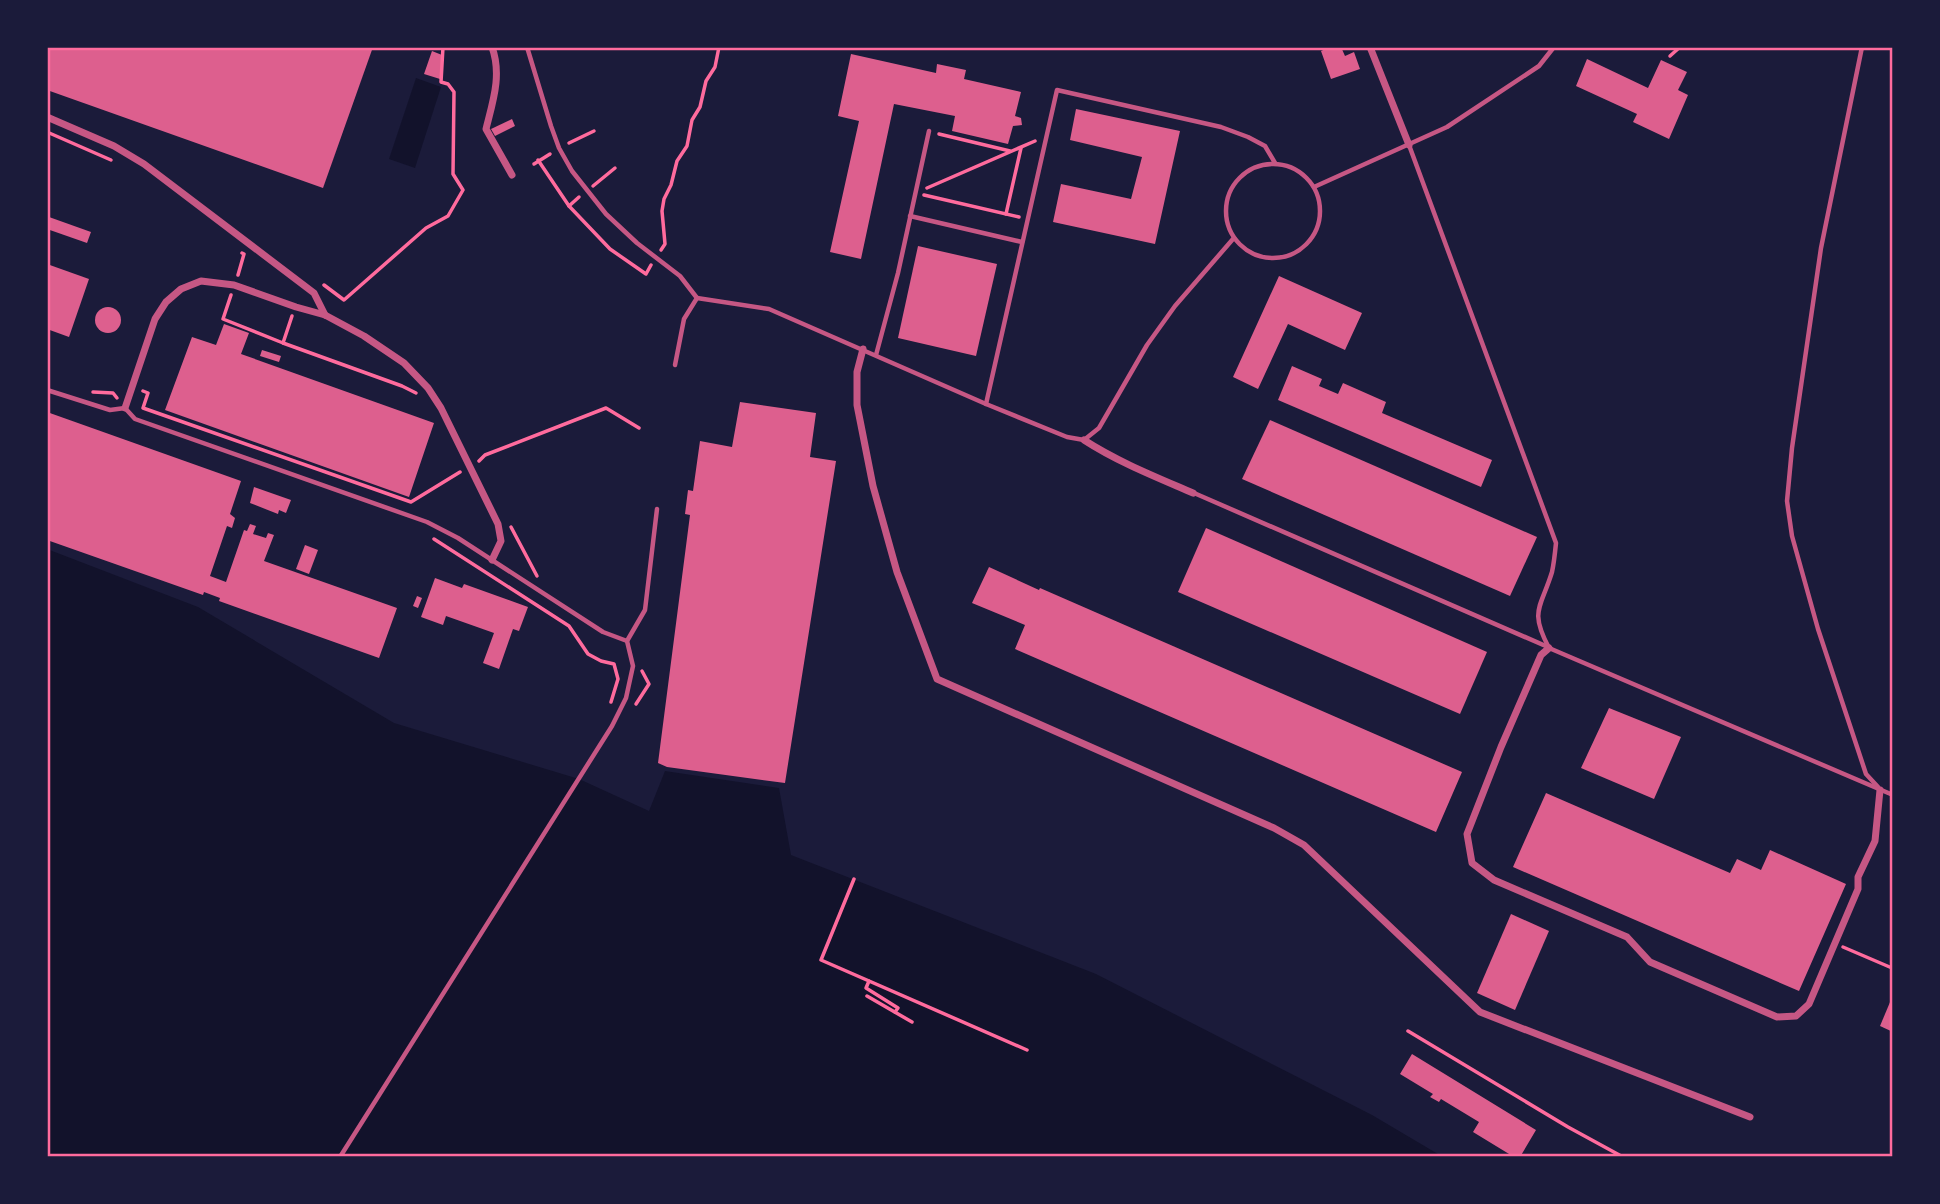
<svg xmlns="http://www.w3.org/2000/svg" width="1940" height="1204" viewBox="0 0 1940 1204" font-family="Poppins,sans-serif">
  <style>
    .water { fill: #12122b }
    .building { fill: #dd5f8e }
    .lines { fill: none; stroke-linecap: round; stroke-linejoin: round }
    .path { stroke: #ff6b9d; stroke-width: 3.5 }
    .service { stroke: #c65784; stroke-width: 4.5 }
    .minor { stroke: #c65784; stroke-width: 7 }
    .neatline { fill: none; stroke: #ff6b9d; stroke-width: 2.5 }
  </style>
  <rect width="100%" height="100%" fill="#1b1b3a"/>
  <g class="water">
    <polygon points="416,78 441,87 415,168 389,159"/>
    <polygon points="47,549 198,607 394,723 579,779 649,811 665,771 779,788 791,855 1096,974 1372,1115 1443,1157 47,1157"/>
  </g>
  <g class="building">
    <polygon points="47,47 373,47 323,188 47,90"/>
    <polygon points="1330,47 1341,47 1345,56 1354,52 1360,69 1331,79 1321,51"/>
    <polygon points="432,51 442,55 440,79 424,74"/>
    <polygon points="851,54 936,73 937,64 966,70 964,79 1021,92 1015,116 1021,118 1022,125 1013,126 1008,144 952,131 955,116 894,104 861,259 830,252 859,121 838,116"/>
    <polygon points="1587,59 1648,88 1661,60 1687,72 1678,90 1688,95 1669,139 1633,122 1637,114 1576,86"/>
    <polygon points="1076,109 1180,131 1155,244 1053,222 1061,184 1131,199 1142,157 1070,140"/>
    <polygon points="512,119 515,126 495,136 491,129"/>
    <polygon points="49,217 91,232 87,243 47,229"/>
    <polygon points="918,246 997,264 976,356 898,338"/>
    <polygon points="47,264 89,279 69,337 47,329"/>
    <polygon points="1279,276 1362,313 1345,350 1288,324 1258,389 1233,377"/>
    <circle cx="108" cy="320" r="13"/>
    <polygon points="224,324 249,333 241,354 434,423 409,497 165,410 192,337 216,345"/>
    <polygon points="262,350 281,356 279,362 260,356"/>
    <polygon points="1292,366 1322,379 1319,386 1338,394 1343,383 1386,402 1382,413 1492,460 1481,487 1278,400"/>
    <polygon points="740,402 816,413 810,457 836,461 785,783 667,767 658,763 690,515 685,514 688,490 693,491 700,441 732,447"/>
    <polygon points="47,412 241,481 230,514 235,518 232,528 227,526 210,576 226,582 244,530 247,531 250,524 256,526 253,534 266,538 268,533 274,535 264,561 397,608 379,658 219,601 220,598 204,592 203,595 47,540"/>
    <polygon points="1270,420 1537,537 1510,596 1242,479"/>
    <polygon points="254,487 291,500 286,513 279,510 278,514 250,503"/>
    <polygon points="1206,528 1487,652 1460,714 1178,592"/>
    <polygon points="305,545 318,550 309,574 296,569"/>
    <polygon points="989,567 1039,590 1040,588 1462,772 1436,832 1015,649 1025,625 972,603"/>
    <polygon points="435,578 462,588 464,584 528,607 519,631 513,629 499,669 483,663 494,633 446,616 443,625 421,617"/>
    <polygon points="417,596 422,598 418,608 413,606"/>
    <polygon points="1609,708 1681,737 1654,799 1581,768"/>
    <polygon points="1546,793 1730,873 1737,859 1761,870 1770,850 1846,884 1799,991 1513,867"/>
    <polygon points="1511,914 1549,931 1515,1010 1477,993"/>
    <polygon points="1893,995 1893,1032 1880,1026"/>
    <polygon points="1412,1054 1536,1130 1520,1157 1514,1157 1473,1132 1479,1122 1441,1099 1439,1102 1430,1097 1433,1094 1400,1074"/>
  </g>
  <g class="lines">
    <g class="path">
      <polyline points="1670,56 1680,47"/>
      <polyline points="47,132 111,160"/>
      <polyline points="939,134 1010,151"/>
      <polyline points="569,143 594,131"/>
      <polyline points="538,160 569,206 579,197"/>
      <polyline points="534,164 550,154"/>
      <polyline points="593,186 615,168"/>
      <polyline points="927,188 1035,141"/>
      <polyline points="924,195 1019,217"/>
      <polyline points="569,206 610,249 646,274 651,265"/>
      <polyline points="1006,214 1021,148"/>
      <polyline points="661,250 665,244 662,211 664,199 671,185 677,161 687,146 692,120 700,107 706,81 715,67 719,47"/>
      <polyline points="238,275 244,254 242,253"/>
      <polyline points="324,285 344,300 426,228 448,216 463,190 453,174 454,92 448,84 441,82 443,47"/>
      <polyline points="231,295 223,319 283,343"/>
      <polyline points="292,316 283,343 402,386 416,393"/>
      <polyline points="143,391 148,393 143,408 411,502 460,472"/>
      <polyline points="93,392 113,393 117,398"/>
      <polyline points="479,461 485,455 606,408 639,428"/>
      <polyline points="511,527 537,576"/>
      <polyline points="434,539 569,626 588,654 601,661 614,664 618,679 611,702"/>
      <polyline points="636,704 649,684 642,671"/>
      <polyline points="854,879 821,960 1027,1050"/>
      <polyline points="1843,947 1892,968"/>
      <polyline points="869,981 866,988 898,1008 895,1012"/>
      <polyline points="867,996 912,1022"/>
      <polyline points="1408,1031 1568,1127 1623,1157"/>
    </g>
    <g class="service">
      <polyline points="527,47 551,126 559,148 572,171 606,214 637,243 680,276 697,298"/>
      <polyline points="1862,47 1821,248 1792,448 1787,501 1792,536 1818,629 1866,774 1878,787"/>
      <path d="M 1409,145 L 1556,543 C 1555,553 1554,563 1552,572 C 1541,608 1529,610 1549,648 L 1893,795"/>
      <circle cx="1273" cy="211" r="47"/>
      <polyline points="1314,187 1447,127 1539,66 1554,47"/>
      <polyline points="910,216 1022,242"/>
      <polyline points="697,298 769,309 986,404 1067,437 1084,440 1099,428 1147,345 1175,306 1233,239"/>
      <polyline points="876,355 898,273 929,131"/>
      <polyline points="675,365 684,319 697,298"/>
      <polyline points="47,390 110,410 125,408 135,419 427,522 458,538 603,632 627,641"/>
      <polyline points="986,404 1057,90 1221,127 1248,137 1265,146 1275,163"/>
      <polyline points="1194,493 1548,647"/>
      <polyline points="340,1157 612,726 626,698 633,666 627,641 645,610 657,509"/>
    </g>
    <g class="minor">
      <path d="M 492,47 C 502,75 493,101 486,129 L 512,175"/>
      <polyline points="1370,47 1409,145"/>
      <polyline points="47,117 114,146 144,164 314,293 325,315"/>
      <polyline points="863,349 857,372 857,405 873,486 897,572 937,679 1274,828 1304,845 1480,1012 1750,1117"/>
      <polyline points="125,408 155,319 166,302 181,289 201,281 234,285 296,307 325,315 364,336 404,363 428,388 441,408 498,524 501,541 492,560"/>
      <path d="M 1084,440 C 1118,462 1156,477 1193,493"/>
      <polyline points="1549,648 1541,655 1501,747 1467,834 1472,863 1494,880 1627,937 1650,962 1777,1017 1796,1016 1809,1004 1858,889 1858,877 1875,841 1880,790"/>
    </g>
  </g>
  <rect width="1940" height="1204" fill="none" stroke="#1b1b3a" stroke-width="98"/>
  <rect x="49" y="49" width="1842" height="1106" class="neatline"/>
</svg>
